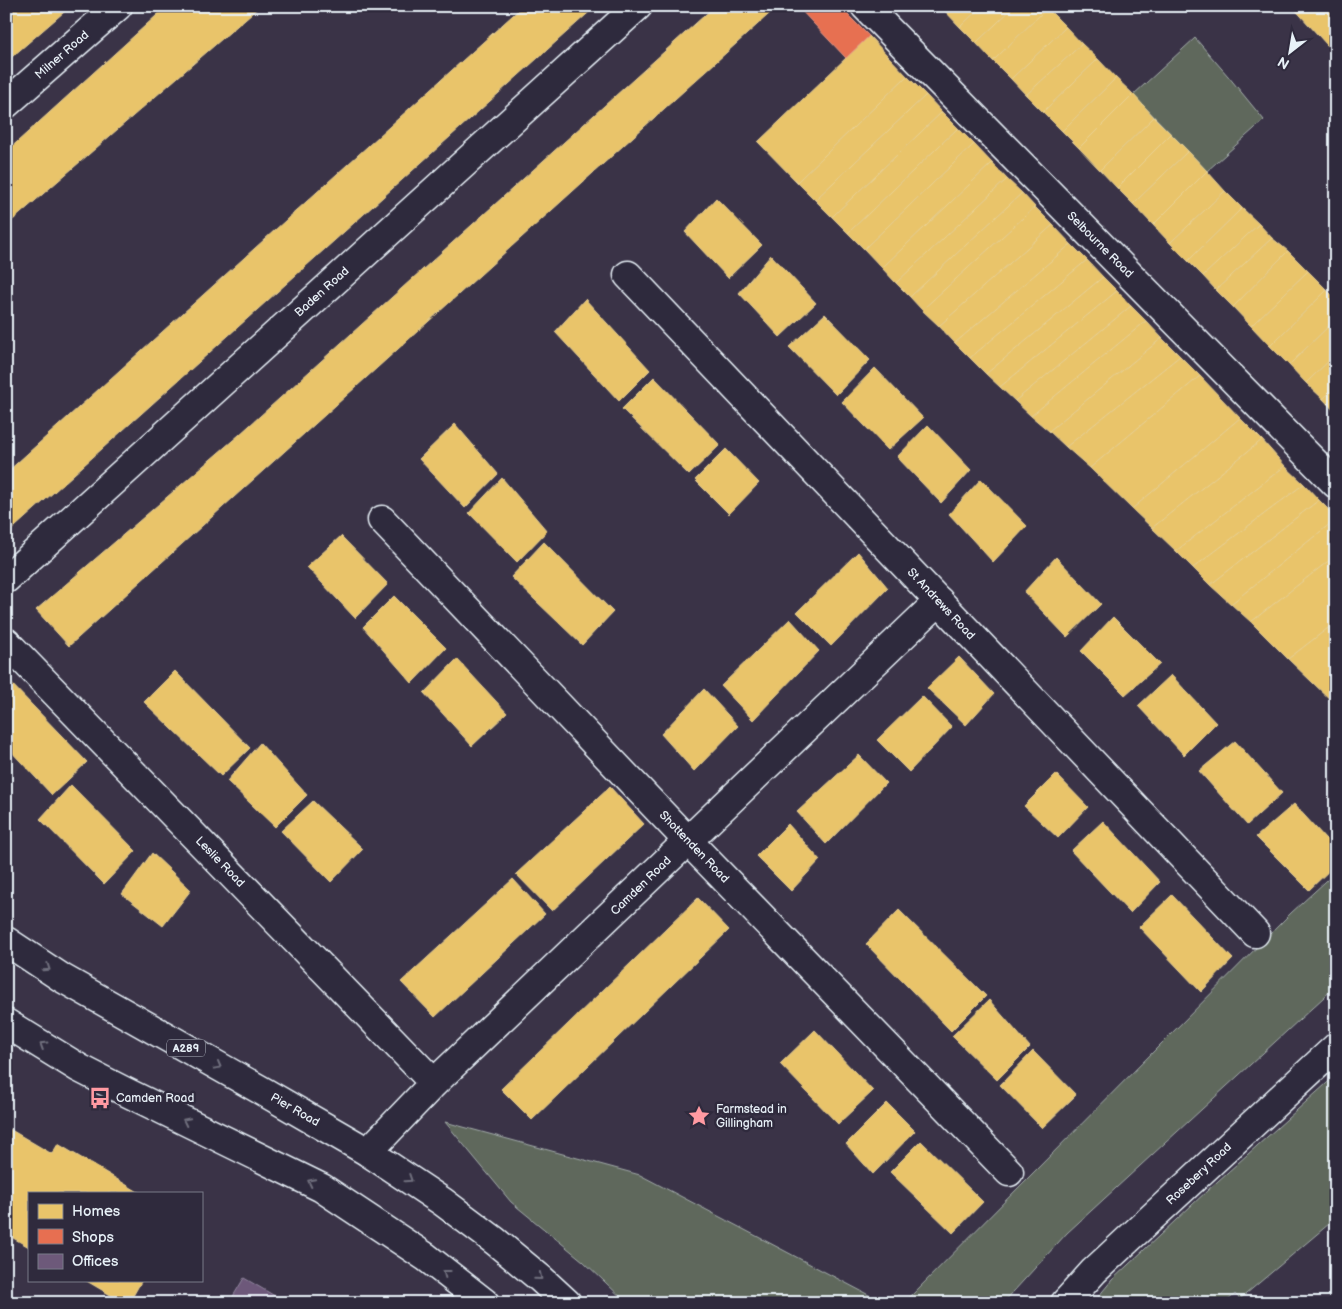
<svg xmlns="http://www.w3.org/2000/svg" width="1342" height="1309" viewBox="0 0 1342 1309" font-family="'Balsamiq Sans',sans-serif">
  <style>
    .green { fill: #5e685c; stroke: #a3acaa }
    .homes { fill: #e9c46a; stroke: #e9d295 }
    .shops { fill: #e76f51; stroke: #e79683 }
    .offices { fill: #6d597a; stroke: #9287a0 }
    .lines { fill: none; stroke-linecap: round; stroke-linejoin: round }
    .minor-casing { stroke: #e8f1f8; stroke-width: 31 }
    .primary-casing { stroke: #e8f1f8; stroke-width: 31 }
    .minor { stroke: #2f2a3d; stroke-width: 28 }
    .primary { stroke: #2f2a3d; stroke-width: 28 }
    .oneway { stroke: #70707e }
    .labels { text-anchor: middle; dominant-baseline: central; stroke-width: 5; stroke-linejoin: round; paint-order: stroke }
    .shield { fill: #2f2a3d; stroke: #b0b5c0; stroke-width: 1 }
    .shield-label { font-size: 11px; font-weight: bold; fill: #e8f1f8 }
    .street-label { font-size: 12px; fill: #e8f1f8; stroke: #2f2a3d }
    .poi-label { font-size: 12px; fill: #e8f1f8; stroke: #2f2a3d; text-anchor: start }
  </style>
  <rect width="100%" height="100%" fill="#3a3347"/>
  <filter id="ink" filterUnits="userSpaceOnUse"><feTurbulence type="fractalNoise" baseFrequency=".02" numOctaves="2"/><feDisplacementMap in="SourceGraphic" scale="10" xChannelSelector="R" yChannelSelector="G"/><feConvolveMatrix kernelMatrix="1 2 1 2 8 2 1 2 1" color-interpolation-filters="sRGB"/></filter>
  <g filter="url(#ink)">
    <g class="green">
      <polygon points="1195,38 1228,76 1264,120 1207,171 1188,151 1133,95"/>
      <polygon points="1336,872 1336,986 1067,1233 1003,1303 904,1303 1291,913"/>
      <polygon points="1336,1075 1336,1218 1240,1299 1235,1294 1225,1303 1093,1303 1112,1280 1208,1190"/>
      <polygon points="445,1122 640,1175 884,1303 627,1303 583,1261 511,1202"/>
    </g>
    <g class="homes">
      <polygon points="6,6 71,6 6,62"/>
      <polygon points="167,6 260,6 6,226 6,152"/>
      <polygon points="523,6 596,6 6,535 6,473"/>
      <polygon points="715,6 778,6 69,646 36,610 239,435"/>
      <polygon points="947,6 982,6 960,27 944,10"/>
      <polygon points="982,6 1015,6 976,43 960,27"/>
      <polygon points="1015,6 1045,6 1047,8 993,61 976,43"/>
      <polygon points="1292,6 1336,6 1336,55"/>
      <polygon points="1047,8 1066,27 1011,79 993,61"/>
      <polygon points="1066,27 1082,44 1026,95 1011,79"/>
      <polygon points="869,36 907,76 797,182 758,142"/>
      <polygon points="1082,44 1098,59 1043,112 1026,95"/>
      <polygon points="1098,59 1116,78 1062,131 1043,112"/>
      <polygon points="907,76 926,95 815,200 797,182"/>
      <polygon points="1116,78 1133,94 1079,148 1062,131"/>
      <polygon points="1133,94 1154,117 1100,170 1079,148"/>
      <polygon points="926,95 942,112 832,217 815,200"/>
      <polygon points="942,112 958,128 848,233 832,217"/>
      <polygon points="1154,117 1171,134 1117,188 1100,170"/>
      <polygon points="958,128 974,144 864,249 848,233"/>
      <polygon points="1171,134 1188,151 1133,204 1117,188"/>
      <polygon points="974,144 992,163 882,268 864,249"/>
      <polygon points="1188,151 1207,171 1153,225 1133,204"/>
      <polygon points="992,163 1007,179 896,283 882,268"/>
      <polygon points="1207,171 1225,191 1170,243 1153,225"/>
      <polygon points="1007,179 1022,193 910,297 896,283"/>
      <polygon points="1225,191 1242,208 1188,261 1170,243"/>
      <polygon points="1022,193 1035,207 922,310 910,297"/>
      <polygon points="716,198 762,245 728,278 685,232"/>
      <polygon points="1035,207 1053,225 939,326 922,310"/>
      <polygon points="1242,208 1259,224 1203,276 1188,261"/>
      <polygon points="1259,224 1272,238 1216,290 1203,276"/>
      <polygon points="1053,225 1071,244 955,343 939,326"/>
      <polygon points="1272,238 1288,251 1233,307 1216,290"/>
      <polygon points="1071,244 1087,260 970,358 955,343"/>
      <polygon points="1288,251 1308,271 1251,326 1233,307"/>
      <polygon points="771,255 816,303 780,337 739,293"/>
      <polygon points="1087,260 1103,277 986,374 970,358"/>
      <polygon points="1308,271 1327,290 1270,346 1251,326"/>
      <polygon points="1103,277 1117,291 1000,387 986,374"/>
      <polygon points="1327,290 1336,299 1336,319 1289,365 1270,346"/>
      <polygon points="1117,291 1131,306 1015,401 1000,387"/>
      <polygon points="585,299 650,370 619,401 555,332"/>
      <polygon points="1131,306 1146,321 1031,416 1015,401"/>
      <polygon points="825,314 870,360 836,395 789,347"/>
      <polygon points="1336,319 1336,354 1306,383 1289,365"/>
      <polygon points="1146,321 1162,338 1049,431 1031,416"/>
      <polygon points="1162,338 1180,356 1066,447 1049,431"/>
      <polygon points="1336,354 1336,387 1323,399 1306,383"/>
      <polygon points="1180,356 1200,376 1090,468 1066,447"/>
      <polygon points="875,368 923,418 888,450 842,402"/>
      <polygon points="1200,376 1240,418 1132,509 1090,468"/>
      <polygon points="654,377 720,445 689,475 622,409"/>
      <polygon points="1336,387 1336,413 1323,399"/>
      <polygon points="1240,418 1262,440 1152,528 1132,509"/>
      <polygon points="455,424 498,474 465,508 419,459"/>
      <polygon points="928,425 971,470 941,503 897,457"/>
      <polygon points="1262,440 1285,466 1176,551 1152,528"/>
      <polygon points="726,449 759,483 729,514 695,480"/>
      <polygon points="1285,466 1304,484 1193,568 1176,551"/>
      <polygon points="502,478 547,531 517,562 469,513"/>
      <polygon points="981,479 1027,526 993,562 949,514"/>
      <polygon points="1304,484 1319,500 1210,585 1193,568"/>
      <polygon points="1319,500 1336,517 1336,519 1231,604 1210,585"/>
      <polygon points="1336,519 1336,555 1251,622 1231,604"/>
      <polygon points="341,536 388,584 355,618 307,567"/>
      <polygon points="544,542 613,612 582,645 511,577"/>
      <polygon points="858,552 888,588 831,646 797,612"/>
      <polygon points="1336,555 1336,622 1288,659 1251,622"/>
      <polygon points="1056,557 1101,604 1067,637 1024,592"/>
      <polygon points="394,596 446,648 412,683 363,627"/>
      <polygon points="1113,617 1160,664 1125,695 1081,651"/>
      <polygon points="790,619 819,651 753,720 721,686"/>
      <polygon points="1336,622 1336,705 1288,659"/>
      <polygon points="959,657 994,694 966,725 927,688"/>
      <polygon points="457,659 507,713 472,746 424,693"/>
      <polygon points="175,671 250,748 221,776 144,702"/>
      <polygon points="1171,675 1216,723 1184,755 1138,706"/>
      <polygon points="6,678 87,762 52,795 6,746"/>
      <polygon points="704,689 738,726 694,771 661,734"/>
      <polygon points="922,696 952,727 909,772 877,740"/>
      <polygon points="1235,741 1282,793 1247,825 1199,771"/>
      <polygon points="260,743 307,795 275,827 227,781"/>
      <polygon points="859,755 886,783 826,844 797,812"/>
      <polygon points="1056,774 1088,807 1058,838 1024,806"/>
      <polygon points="71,785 136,851 104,884 40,819"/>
      <polygon points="610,787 644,824 552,911 516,874"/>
      <polygon points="313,801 363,849 331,882 281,831"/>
      <polygon points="1294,804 1336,850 1336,864 1309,890 1256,837"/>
      <polygon points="1103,821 1160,882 1130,913 1071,851"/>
      <polygon points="788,824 820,860 791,891 756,856"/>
      <polygon points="152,853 191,890 163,926 122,894"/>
      <polygon points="513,879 545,914 435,1017 401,982"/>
      <polygon points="1172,895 1233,959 1201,992 1139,927"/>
      <polygon points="698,898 729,930 532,1120 501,1089"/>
      <polygon points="899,910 986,996 951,1031 866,944"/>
      <polygon points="989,1000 1030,1047 997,1080 952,1036"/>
      <polygon points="815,1030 873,1091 838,1124 780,1064"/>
      <polygon points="1033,1051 1076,1095 1042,1128 1000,1085"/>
      <polygon points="887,1103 915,1131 873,1174 846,1144"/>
      <polygon points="6,1127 52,1154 58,1144 140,1193 29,1193 29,1247 6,1234"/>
      <polygon points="921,1141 983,1202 953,1233 890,1172"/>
      <polygon points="85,1280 142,1280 129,1303 124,1303"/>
    </g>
    <polygon class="shops" points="797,6 839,6 869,36 846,58"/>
    <polygon class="offices" points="244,1278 280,1299 278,1303 229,1303"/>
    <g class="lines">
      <g class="minor-casing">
        <g id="minor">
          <polyline points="865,6 1336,484"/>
          <polyline points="6,104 118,6"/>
          <polyline points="628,275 1255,933"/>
          <polyline points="382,520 688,841 1009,1172"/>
          <polyline points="6,579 638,6"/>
          <polyline points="6,642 434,1083"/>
          <polyline points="368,1152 434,1083 939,601"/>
          <polyline points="1065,1303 1094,1271 1336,1047"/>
        </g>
      </g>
      <g class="primary-casing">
        <g id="primary">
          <polyline points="6,941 62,978 259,1089 368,1152 443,1202 495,1241 541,1279 567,1303"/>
          <polyline points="6,1023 79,1068 124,1091 322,1188 426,1257 485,1303"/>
        </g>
      </g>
      <use href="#minor" class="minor"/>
      <use href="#primary" class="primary"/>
    </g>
    <defs><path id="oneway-chevron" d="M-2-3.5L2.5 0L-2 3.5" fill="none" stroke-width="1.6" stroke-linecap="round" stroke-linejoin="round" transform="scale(1.25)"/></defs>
    <g class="oneway">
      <use href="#oneway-chevron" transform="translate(47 968) rotate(34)"/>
      <use href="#oneway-chevron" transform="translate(43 1045) rotate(-148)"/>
      <use href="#oneway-chevron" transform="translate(218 1066) rotate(29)"/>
      <use href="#oneway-chevron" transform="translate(186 1121) rotate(-154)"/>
      <use href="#oneway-chevron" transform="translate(409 1179) rotate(33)"/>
      <use href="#oneway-chevron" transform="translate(311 1182) rotate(-154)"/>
      <use href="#oneway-chevron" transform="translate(446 1273) rotate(-143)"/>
      <use href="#oneway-chevron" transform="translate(539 1277) rotate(40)"/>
    </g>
  </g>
  <defs>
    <g id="bus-bare" transform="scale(1.725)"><path d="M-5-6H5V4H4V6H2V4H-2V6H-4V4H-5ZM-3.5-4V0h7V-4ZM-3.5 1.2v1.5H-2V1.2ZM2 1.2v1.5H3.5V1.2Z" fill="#ff9aa2" stroke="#2f2a3d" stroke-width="2.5" paint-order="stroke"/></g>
    <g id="sight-bare" transform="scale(1.725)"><path d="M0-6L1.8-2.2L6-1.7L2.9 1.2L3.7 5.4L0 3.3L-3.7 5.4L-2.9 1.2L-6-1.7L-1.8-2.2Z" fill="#ff9aa2" stroke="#2f2a3d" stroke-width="2.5" paint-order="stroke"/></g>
  </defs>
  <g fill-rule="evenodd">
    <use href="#bus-bare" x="100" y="1098"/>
    <use href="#sight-bare" x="699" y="1116"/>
  </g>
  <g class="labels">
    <rect class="shield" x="167" y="1039.5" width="38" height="17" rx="4"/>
    <g class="shield-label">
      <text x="186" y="1048">A289</text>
    </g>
    <g class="street-label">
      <text transform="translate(62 55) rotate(-41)">Milner Road</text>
      <text transform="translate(1100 245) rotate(45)">Selbourne Road</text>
      <text transform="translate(322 292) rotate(-42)">Baden Road</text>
      <text transform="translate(941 604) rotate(47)">St Andrews Road</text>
      <text transform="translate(694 847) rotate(46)">Shottenden Road</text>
      <text transform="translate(220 862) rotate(46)">Leslie Road</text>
      <text transform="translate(641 886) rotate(-44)">Camden Road</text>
      <text transform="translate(295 1110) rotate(30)">Pier Road</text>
      <text transform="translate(1199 1174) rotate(-43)">Rosebery Road</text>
    </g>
    <g class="poi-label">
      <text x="116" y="1098">Camden Road</text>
      <text x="716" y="1109">Farmstead in<tspan x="716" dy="14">Gillingham</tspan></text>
    </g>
  </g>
  <rect width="1342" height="1309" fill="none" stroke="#2f2a3d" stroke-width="25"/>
  <rect x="12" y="12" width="1317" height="1284" fill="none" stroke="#e8f1f8" stroke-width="2" filter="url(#ink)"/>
  <rect x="28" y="1192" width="175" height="90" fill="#2f2a3d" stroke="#797a88"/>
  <rect x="38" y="1204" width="25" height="15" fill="#e9c46a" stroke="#797a88"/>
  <text x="72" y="1216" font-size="15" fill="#e8f1f8">Homes</text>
  <rect x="38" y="1229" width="25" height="15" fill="#e76f51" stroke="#797a88"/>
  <text x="72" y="1242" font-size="15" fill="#e8f1f8">Shops</text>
  <rect x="38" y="1254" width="25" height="15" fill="#6d597a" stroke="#797a88"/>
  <text x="72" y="1266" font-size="15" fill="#e8f1f8">Offices</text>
  <g transform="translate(1290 52) rotate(211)" stroke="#2f2a3d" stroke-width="4" paint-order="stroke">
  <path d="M0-4L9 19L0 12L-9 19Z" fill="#e8f1f8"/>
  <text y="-8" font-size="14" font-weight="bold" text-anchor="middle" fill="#e8f1f8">N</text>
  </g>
</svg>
